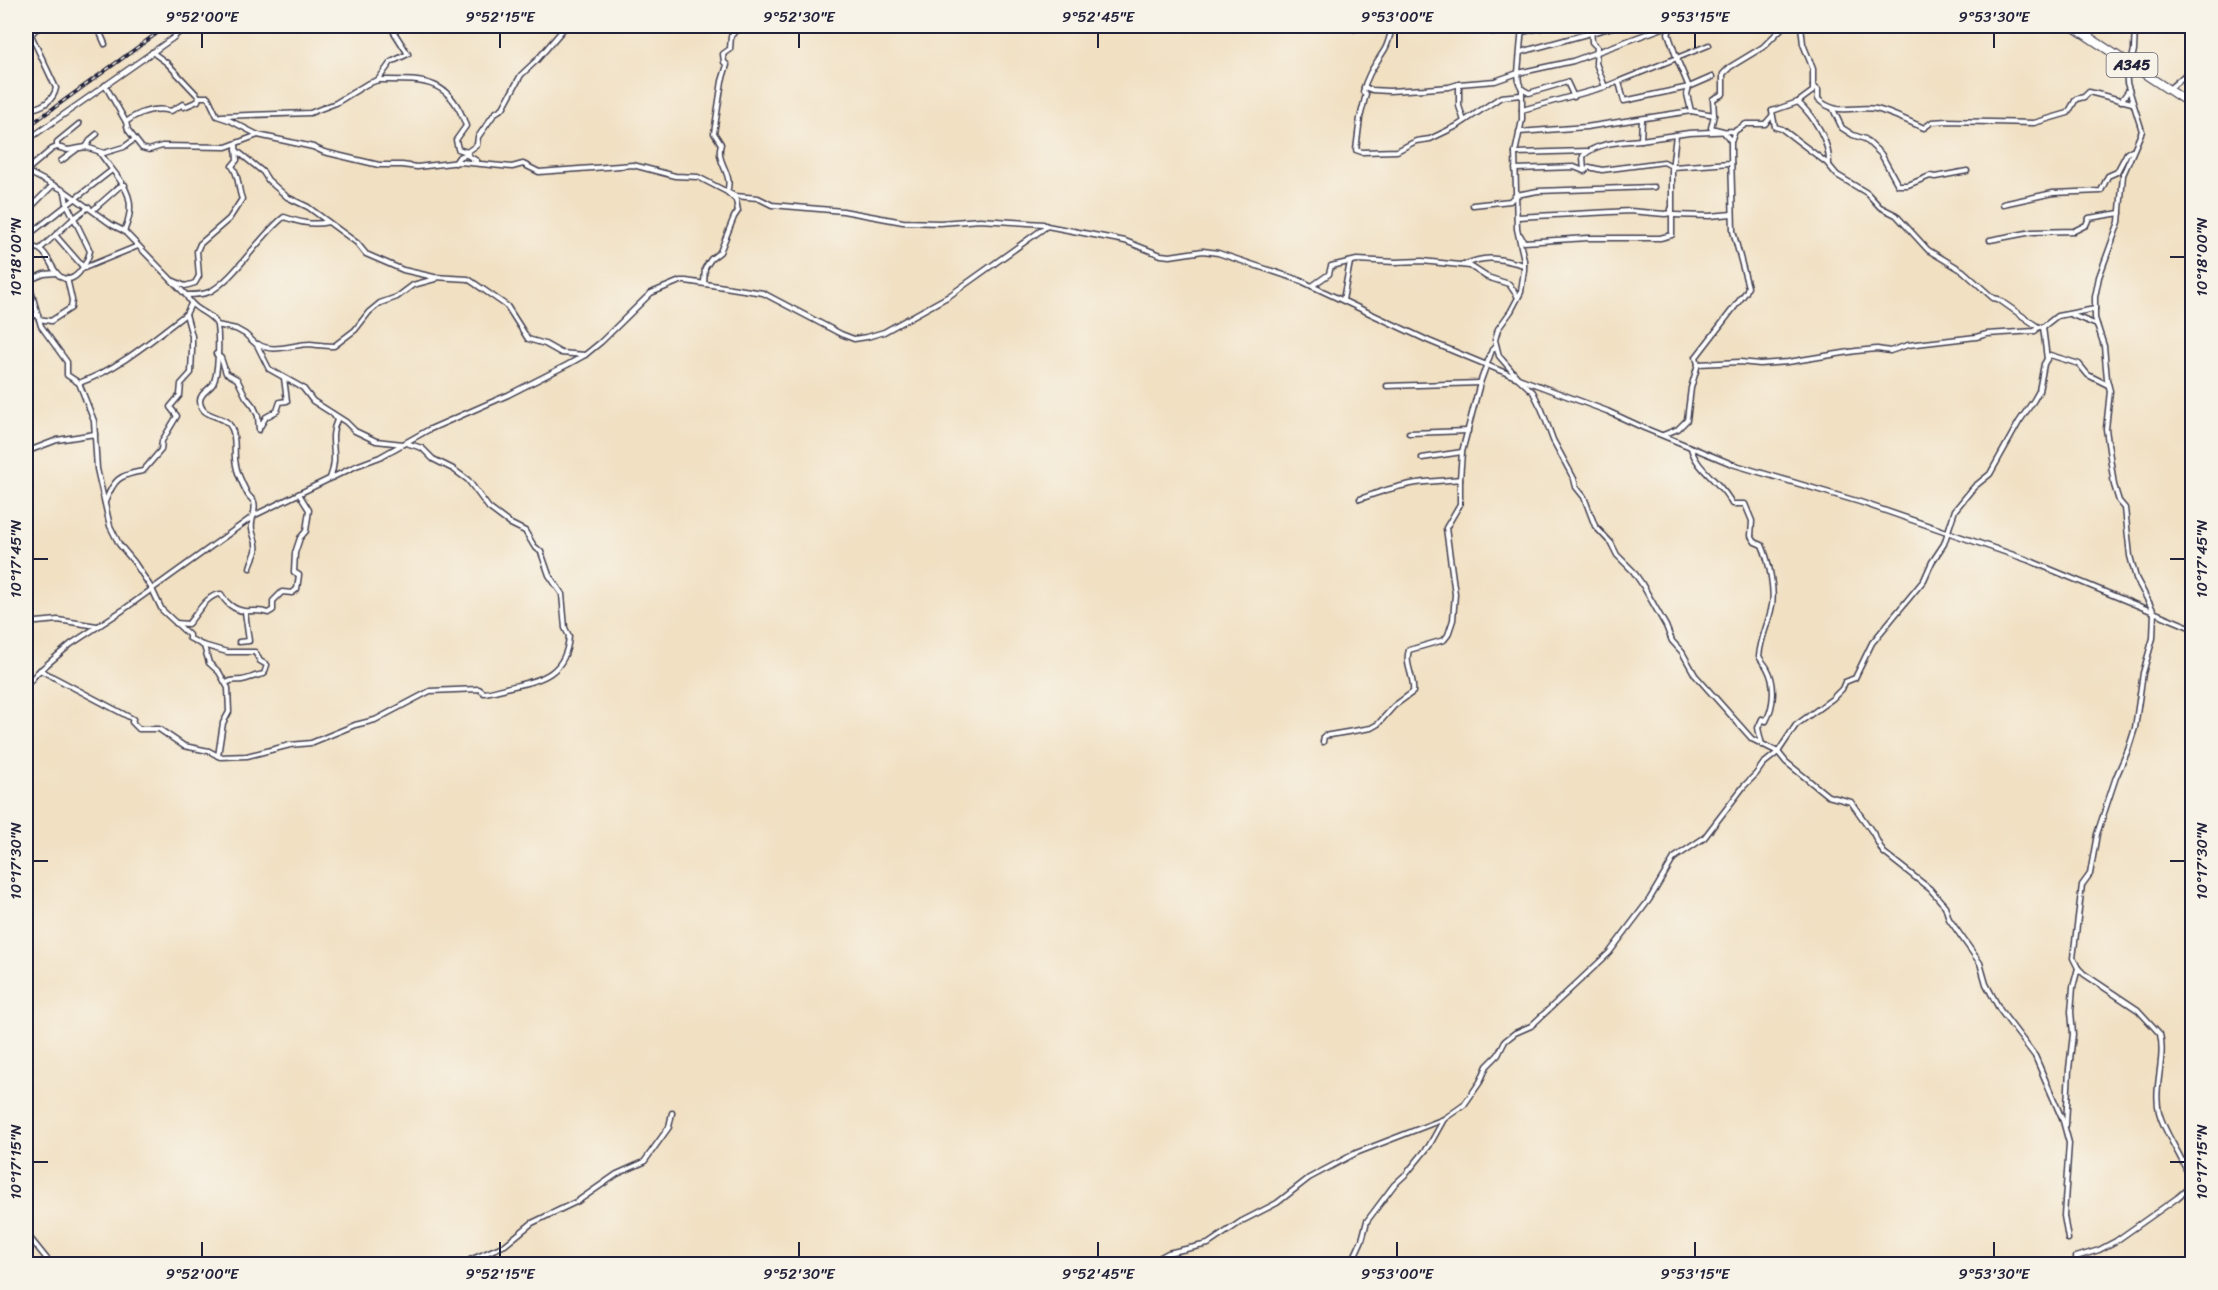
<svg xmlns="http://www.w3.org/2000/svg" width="2218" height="1290" viewBox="0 0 2218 1290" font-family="Sriracha,sans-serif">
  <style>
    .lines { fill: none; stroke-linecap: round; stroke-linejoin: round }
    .street-casing { stroke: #413e4f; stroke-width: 7 }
    .highway-casing { stroke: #413e4f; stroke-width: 10 }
    .street { stroke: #fff; stroke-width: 4 }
    .highway { stroke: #fff; stroke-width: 8 }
    .rail-casing { stroke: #22223b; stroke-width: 4 }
    .rail { stroke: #f7f3e8; stroke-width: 1.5; stroke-dasharray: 4.5; stroke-linecap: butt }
    .ticks { fill: none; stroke: #22223b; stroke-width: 2 }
    .labels { text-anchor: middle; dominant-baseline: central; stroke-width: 4.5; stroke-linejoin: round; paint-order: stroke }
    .shield { fill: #f7f3e8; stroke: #62616f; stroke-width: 1.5 }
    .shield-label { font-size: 15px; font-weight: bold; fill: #22223b }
    .neatline { fill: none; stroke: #22223b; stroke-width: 2 }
    .ticks-label { font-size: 15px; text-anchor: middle; fill: #22223b }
  </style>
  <rect width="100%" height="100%" fill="#f7f3e8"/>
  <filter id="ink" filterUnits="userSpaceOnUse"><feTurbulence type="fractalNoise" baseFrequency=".0167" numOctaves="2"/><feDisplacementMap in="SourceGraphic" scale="12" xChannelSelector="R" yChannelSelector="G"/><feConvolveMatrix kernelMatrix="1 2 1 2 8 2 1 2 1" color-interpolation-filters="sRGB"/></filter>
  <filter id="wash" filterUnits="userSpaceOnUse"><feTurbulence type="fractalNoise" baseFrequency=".008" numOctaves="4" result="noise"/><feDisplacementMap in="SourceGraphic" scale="24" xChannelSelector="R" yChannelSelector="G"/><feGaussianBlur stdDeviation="1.35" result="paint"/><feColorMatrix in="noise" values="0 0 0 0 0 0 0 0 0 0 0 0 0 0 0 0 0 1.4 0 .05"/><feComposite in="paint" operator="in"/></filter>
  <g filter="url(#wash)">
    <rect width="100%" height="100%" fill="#f1e0c2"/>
  </g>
  <g filter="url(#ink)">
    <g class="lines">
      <g class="street-casing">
        <g id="street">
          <polyline points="97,26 105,44"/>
          <path d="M 1393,26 C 1390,33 1389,42 1385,49 C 1376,64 1367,74 1363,92 L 1366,94 L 1360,118 L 1356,150 L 1362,152 L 1397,151 L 1416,141 L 1430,139 L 1457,126 L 1501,97 L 1521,95"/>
          <polyline points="1522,26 1518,73 1519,83 1522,89 1522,120 1515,153 1517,229 1524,260 1524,270 1521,292 1511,311 1498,329 1495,340 1499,356 1518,378 1607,411 1644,428 1732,464 1860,502 2028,560 2192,628"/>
          <polyline points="1591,26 1592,42 1597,47 1596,63 1605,87"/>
          <polyline points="1673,26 1668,33 1677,59 1689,87 1687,94 1691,111 1714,115"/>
          <polyline points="1354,29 1356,26"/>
          <polyline points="1493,32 1519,28 1521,26"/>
          <polyline points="1522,32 1549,26"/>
          <polyline points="2087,36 2088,26"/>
          <polyline points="26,41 35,30 42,26"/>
          <polyline points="152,52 167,63 199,97 208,97 217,116 229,120 258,135 313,147 324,152 379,165 402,165 417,167 460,162 512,167 523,164 539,172 633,165 675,176 698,177 735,196 758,198 772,205 843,211 903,222 940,223 980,220 1043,224 1047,226 1125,241 1161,255 1170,256 1203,251 1218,253 1299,280 1429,341 1518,378 1533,392 1542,410 1553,440 1574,479 1576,487 1584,497 1595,526 1611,543 1617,555 1633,571 1642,584 1666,626 1672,641 1682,652 1695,675 1752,739 1778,752 1786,762 1828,796 1851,802 1873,833 1883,852 1930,889 1945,906 1949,919 1980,963 1986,984 2000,1010 2035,1056 2063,1121 2069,1143 2064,1216 2068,1239"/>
          <polyline points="1521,52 1616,26"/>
          <path d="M 2126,62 L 2127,83 L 2142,131 L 2123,175 L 2119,222 L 2099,277 L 2095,297 L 2095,318 L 2104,346 L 2107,379 L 2110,391 L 2106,429 L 2114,485 L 2119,501 L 2125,508 L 2130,556 L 2136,578 L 2154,612 L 2153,638 L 2143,673 L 2135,728 L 2128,750 L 2116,777 L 2097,834 L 2090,874 L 2082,885 L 2073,958 L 2078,968 L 2084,974 L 2138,1010 L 2160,1034 C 2166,1059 2153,1087 2159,1112 C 2166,1140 2190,1163 2192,1193"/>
          <polyline points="2131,63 2134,50 2135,26"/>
          <path d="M 378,80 C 422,80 450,77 466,126 L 456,140 L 458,149 L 467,152 L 467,155 L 477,161"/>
          <polyline points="1619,82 1624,101 1689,87 1712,77"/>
          <polyline points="1459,84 1459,106 1464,121"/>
          <polyline points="105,85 126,122"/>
          <path d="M 1813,86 L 1818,90 L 1818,99 C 1836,117 1855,105 1876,109 C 1888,112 1913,123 1924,128 L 1932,122 L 1947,121 L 2034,123 L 2068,113 L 2076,99 L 2084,97 L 2089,92 L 2132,103"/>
          <polyline points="1364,87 1372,90 1389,91 1424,89 1449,87 1459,84 1495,81 1518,73 1573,61 1668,26"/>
          <polyline points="1522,89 1529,93 1567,82 1574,97"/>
          <polyline points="2169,89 2192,69"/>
          <path d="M 199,97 L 198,101 L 184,107 L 183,104 L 171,111 C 154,107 140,111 126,122 L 128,130 L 142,148 L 149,150 L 162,146 L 226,147 L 258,135"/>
          <polyline points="2121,101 2129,90"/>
          <path d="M 1798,102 C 1814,117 1830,141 1829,164"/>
          <polyline points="1833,109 1842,128 1853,135 1865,139 1881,154 1898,185 1908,185 1930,176 1935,177 1967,171"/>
          <path d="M 26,110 C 40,108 53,103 56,88 L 31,35"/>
          <polyline points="1522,110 1605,87 1709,45"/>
          <polyline points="1772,111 1775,127 1782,129 1827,163 1837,175 1867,193 1880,207 1896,215 1928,250 1963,271 1993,298 1998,299 2038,327 2043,327 2057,316 2095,309"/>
          <polyline points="1772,111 1798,102 1813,91 1813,69 1803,44 1801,26"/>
          <polyline points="221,116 310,113 336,103 367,84 378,80 391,62 408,54 390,26"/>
          <polyline points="1642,119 1641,140 1689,133 1735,131 1746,124 1765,124 1772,116"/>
          <polyline points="1519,132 1586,127 1691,111"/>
          <polyline points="26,141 173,38 186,26"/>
          <polyline points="1731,141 1723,131 1711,128 1714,115 1713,99 1723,94 1723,74 1730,67 1763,47 1784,26"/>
          <polyline points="57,147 57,142 79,124"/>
          <polyline points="86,147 91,139 97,134"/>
          <polyline points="236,150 263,172 268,180 287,197 308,207 357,243 366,254 403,270 434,277 468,279 474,283 507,306 528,339 545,344 561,353 585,355"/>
          <polyline points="467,152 477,145 478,137 495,113 503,108 521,75 537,60 566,26"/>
          <path d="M 100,153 C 119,181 141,195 124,231"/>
          <polyline points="1515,153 1587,151"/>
          <polyline points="61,161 76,150"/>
          <polyline points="455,163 459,157 468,154"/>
          <polyline points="1515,169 1574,167 1584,171 1589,167 1602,170 1664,162 1673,167 1731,163"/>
          <path d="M 26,171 L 65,191 L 112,225 L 124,231 L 186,295 C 194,312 213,313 217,325 L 236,329 L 245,334 L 257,345 L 269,369 L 303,388 L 313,401 L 346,422 L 355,431 L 376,441 L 403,444"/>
          <polyline points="26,171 52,149 57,147 68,150 86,147 104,153 124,147 135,139"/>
          <path d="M 1584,171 L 1583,156 C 1597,142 1622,142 1641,140"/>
          <polyline points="2003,204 2053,193 2101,191 2108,176 2117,172 2127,153 2132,150"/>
          <polyline points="1473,205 1510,201 1516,195 1538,191 1654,187"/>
          <polyline points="93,210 119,187 125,185"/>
          <polyline points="26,212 53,185"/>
          <polyline points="1673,215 1710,216 1732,214"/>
          <polyline points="1517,217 1630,211 1665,214 1671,213 1671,209"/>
          <polyline points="1520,235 1524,242 1588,238 1660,238 1672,235 1672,169 1676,135"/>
          <polyline points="56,236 84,268 138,246"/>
          <polyline points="26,237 112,170"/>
          <polyline points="1990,240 2032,232 2074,231 2086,225 2089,218 2120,213"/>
          <path d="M 26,247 C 32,247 38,247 43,252 C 49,258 51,266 56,272 C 72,293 88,262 90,251 L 67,204 L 65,192"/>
          <polyline points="40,249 74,218 89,207"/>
          <path d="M 1464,265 C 1487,254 1500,259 1524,265"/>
          <path d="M 26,273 L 41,326 L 67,362 L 67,375 L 79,383 C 119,369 153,339 186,314 L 191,304"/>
          <polyline points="27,281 44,274 56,273"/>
          <path d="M 174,281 L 185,286 L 195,283 L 199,276 L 197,251 L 200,244 L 229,219 L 242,199 C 237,186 240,177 232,166 L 237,160 L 236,145"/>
          <path d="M 704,283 L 705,268 L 711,259 L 720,252 L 734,217 L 738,211 L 736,200 L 727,192 C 734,173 715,163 721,144 L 714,133 L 722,81 L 727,65 L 724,62 L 723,54 L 730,49 L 731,36 L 740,26"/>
          <polyline points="1312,286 1329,274 1331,266 1357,260 1395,262 1422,261 1470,266 1487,277 1509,284 1518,297"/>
          <path d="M 186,295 C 194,295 202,295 209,292 C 234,280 260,235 284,217 C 299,222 312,226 328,222"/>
          <polyline points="1343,300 1350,262"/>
          <polyline points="26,315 38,315"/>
          <polyline points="2072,315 2097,325"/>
          <polyline points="39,319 51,321 71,308 72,300 67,278"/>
          <path d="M 217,325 C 219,339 219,372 213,384 C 209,390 200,393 200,401 C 201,420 226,413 232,429 C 237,440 233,454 236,465 C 237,474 244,487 248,495 C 250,497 252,499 254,502 C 257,511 250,520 252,529 C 253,537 258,542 256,551 C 255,556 251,562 250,568"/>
          <path d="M 258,344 C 272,354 294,344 310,344 C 318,345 326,346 334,346 L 355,330 L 369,312 L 380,303 L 397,297 L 413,285 L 435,279"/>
          <polyline points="216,354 221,358 226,373 237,379 246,397 254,407 258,416 259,430"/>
          <polyline points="2047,359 2050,355 2079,364 2088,375 2108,385"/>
          <polyline points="1698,364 1740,362 1760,364 1788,362 1856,351 1877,349 1890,351 1908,345 1976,337 1987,334 2035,331 2038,327"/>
          <polyline points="79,383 94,421 97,469 110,526 119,544 134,562 152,589 162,610 189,635 189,638 204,646 209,663 219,672 228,688 229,712 223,723 218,756"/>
          <polyline points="1387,386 1480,383"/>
          <polyline points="260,427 266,417 277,411 280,402 287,401 284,378"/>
          <polyline points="1409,433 1468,431"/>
          <polyline points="1663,435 1678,429 1687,420 1691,388 1698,364 1696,357 1746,292 1748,287 1733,231 1731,153 1731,142 1735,131"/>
          <path d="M 1691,448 C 1697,471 1722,482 1732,504 L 1745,504 L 1752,521 L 1751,536 L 1755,542 L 1762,545 C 1769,561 1776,593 1771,610 C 1767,627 1761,637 1759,656 C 1761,661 1765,664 1767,668 C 1776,684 1774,706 1766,721 L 1762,719 L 1758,728 L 1762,745"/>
          <polyline points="26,452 57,440 95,434"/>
          <polyline points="1422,458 1462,452"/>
          <path d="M 330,478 C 340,454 327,441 337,420 L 333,414"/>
          <path d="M 1360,499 C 1376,493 1394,487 1411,484 C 1427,481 1444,481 1460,479"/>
          <path d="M 105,502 C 114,480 118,475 143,471 L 161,450 L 162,441 L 177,416 L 170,407 L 180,395 L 181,384 L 191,373 L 192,350 L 192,336 L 186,314"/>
          <polyline points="26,623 58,620 97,626"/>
          <path d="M 176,623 L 188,624 C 197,614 207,594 221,594 C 225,602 234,610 244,611 C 253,612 258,609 268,613 L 273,610 L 273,601 L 282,592 L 292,593 L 297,589 L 299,575 L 294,572 L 295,553 L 300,538 L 306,531 L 309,510 L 299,494"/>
          <polyline points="239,642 249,641 245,612"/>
          <path d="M 203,645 L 227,652 L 255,652 L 260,661 L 267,665 L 264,674 C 256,675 249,679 242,680 C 236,681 233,679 226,683"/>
          <path d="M 40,670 L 133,719 L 132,722 L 139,729 L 159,729 L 184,746 L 209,751 L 220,757 L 247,756 L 290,745 L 311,743 L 355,725 L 375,720 L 430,691 L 479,689 L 484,693 C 492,692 498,690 506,688 C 538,680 566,677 569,636 L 565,628 L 562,594 L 549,575 L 541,552 L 534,546 L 525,531 L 509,523 L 489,508 L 468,480 L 453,469 L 433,459 L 422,448 L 406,443"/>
          <polyline points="26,686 37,673 71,644 123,610 255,515 356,466 380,457 428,430 508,395 567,365 585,355 601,342 651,293 680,281 686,281 763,293 841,334 854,339 867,337 884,332 949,296 1047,226"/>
          <path d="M 1323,742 L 1324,736 L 1371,728 L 1378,724 L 1394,706 L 1413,692 C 1415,677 1404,665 1409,650 L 1444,640 L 1448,635 L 1453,620 L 1455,594 L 1446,528 L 1460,504 L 1460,479 L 1462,452 L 1480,383 L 1492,350 L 1496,346"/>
          <polyline points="2066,1125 2069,1069 2073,1034 2071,1012 2073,987 2078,968"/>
          <polyline points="26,1233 51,1264"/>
          <polyline points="466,1264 470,1260 505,1245 532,1223 578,1201 617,1174 644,1162 669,1127 672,1113"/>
          <polyline points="1148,1264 1168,1253 1208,1244 1242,1221 1277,1203 1309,1178 1356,1153 1444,1119 1464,1105 1480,1082 1487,1066 1498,1055 1505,1041 1515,1033 1531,1026 1609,953 1649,900 1674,858 1704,838 1744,786 1756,774 1763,764 1778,752 1796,725 1832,699 1842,689 1845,682 1855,678 1872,643 1924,580 1932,562 1944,544 1955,510 1974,487 1990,474 2019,422 2034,400 2039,391 2044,364 2047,359 2043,327"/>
          <polyline points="1351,1264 1362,1240 1367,1221 1394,1185 1407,1173 1429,1146 1444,1119"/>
          <polyline points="2077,1264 2076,1257 2099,1250 2116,1241 2177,1198 2192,1185"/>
        </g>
      </g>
      <g class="highway-casing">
        <polyline id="highway" points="2072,26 2192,105"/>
      </g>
      <use href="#street" class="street"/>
      <use href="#highway" class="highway"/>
      <g class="rail-casing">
        <polyline id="rail" points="26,128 167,26"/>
      </g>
      <use href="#rail" class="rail"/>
    </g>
  </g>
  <path class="ticks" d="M 202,33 L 202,48M 500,33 L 500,48M 799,33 L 799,48M 1098,33 L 1098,48M 1397,33 L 1397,48M 1695,33 L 1695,48M 1994,33 L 1994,48M 33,257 L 48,257M 2170,257 L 2185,257M 33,559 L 48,559M 2170,559 L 2185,559M 33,861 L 48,861M 2170,861 L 2185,861M 33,1162 L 48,1162M 2170,1162 L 2185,1162M 202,1242 L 202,1257M 500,1242 L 500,1257M 799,1242 L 799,1257M 1098,1242 L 1098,1257M 1397,1242 L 1397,1257M 1695,1242 L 1695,1257M 1994,1242 L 1994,1257"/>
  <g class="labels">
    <rect class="shield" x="2106.5" y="53" width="51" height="24" rx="4.5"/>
    <g class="shield-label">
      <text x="2132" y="65">A345</text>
    </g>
  </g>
  <rect width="2218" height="1290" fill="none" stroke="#f7f3e8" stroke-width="66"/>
  <rect x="33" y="33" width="2152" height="1224" class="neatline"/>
  <g class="ticks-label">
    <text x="202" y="22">9°52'00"E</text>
    <text x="500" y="22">9°52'15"E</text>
    <text x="799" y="22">9°52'30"E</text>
    <text x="1098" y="22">9°52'45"E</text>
    <text x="1397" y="22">9°53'00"E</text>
    <text x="1695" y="22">9°53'15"E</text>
    <text x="1994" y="22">9°53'30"E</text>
    <text transform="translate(16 257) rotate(-90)" y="5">10°18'00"N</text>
    <text transform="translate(2202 257) rotate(-90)" y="5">10°18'00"N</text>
    <text transform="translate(16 559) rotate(-90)" y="5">10°17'45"N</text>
    <text transform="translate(2202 559) rotate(-90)" y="5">10°17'45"N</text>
    <text transform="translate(16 861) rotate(-90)" y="5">10°17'30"N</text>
    <text transform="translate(2202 861) rotate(-90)" y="5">10°17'30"N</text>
    <text transform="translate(16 1162) rotate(-90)" y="5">10°17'15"N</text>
    <text transform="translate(2202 1162) rotate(-90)" y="5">10°17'15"N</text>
    <text x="202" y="1279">9°52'00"E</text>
    <text x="500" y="1279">9°52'15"E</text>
    <text x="799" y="1279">9°52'30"E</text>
    <text x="1098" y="1279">9°52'45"E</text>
    <text x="1397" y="1279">9°53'00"E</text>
    <text x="1695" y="1279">9°53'15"E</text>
    <text x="1994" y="1279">9°53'30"E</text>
  </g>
</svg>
